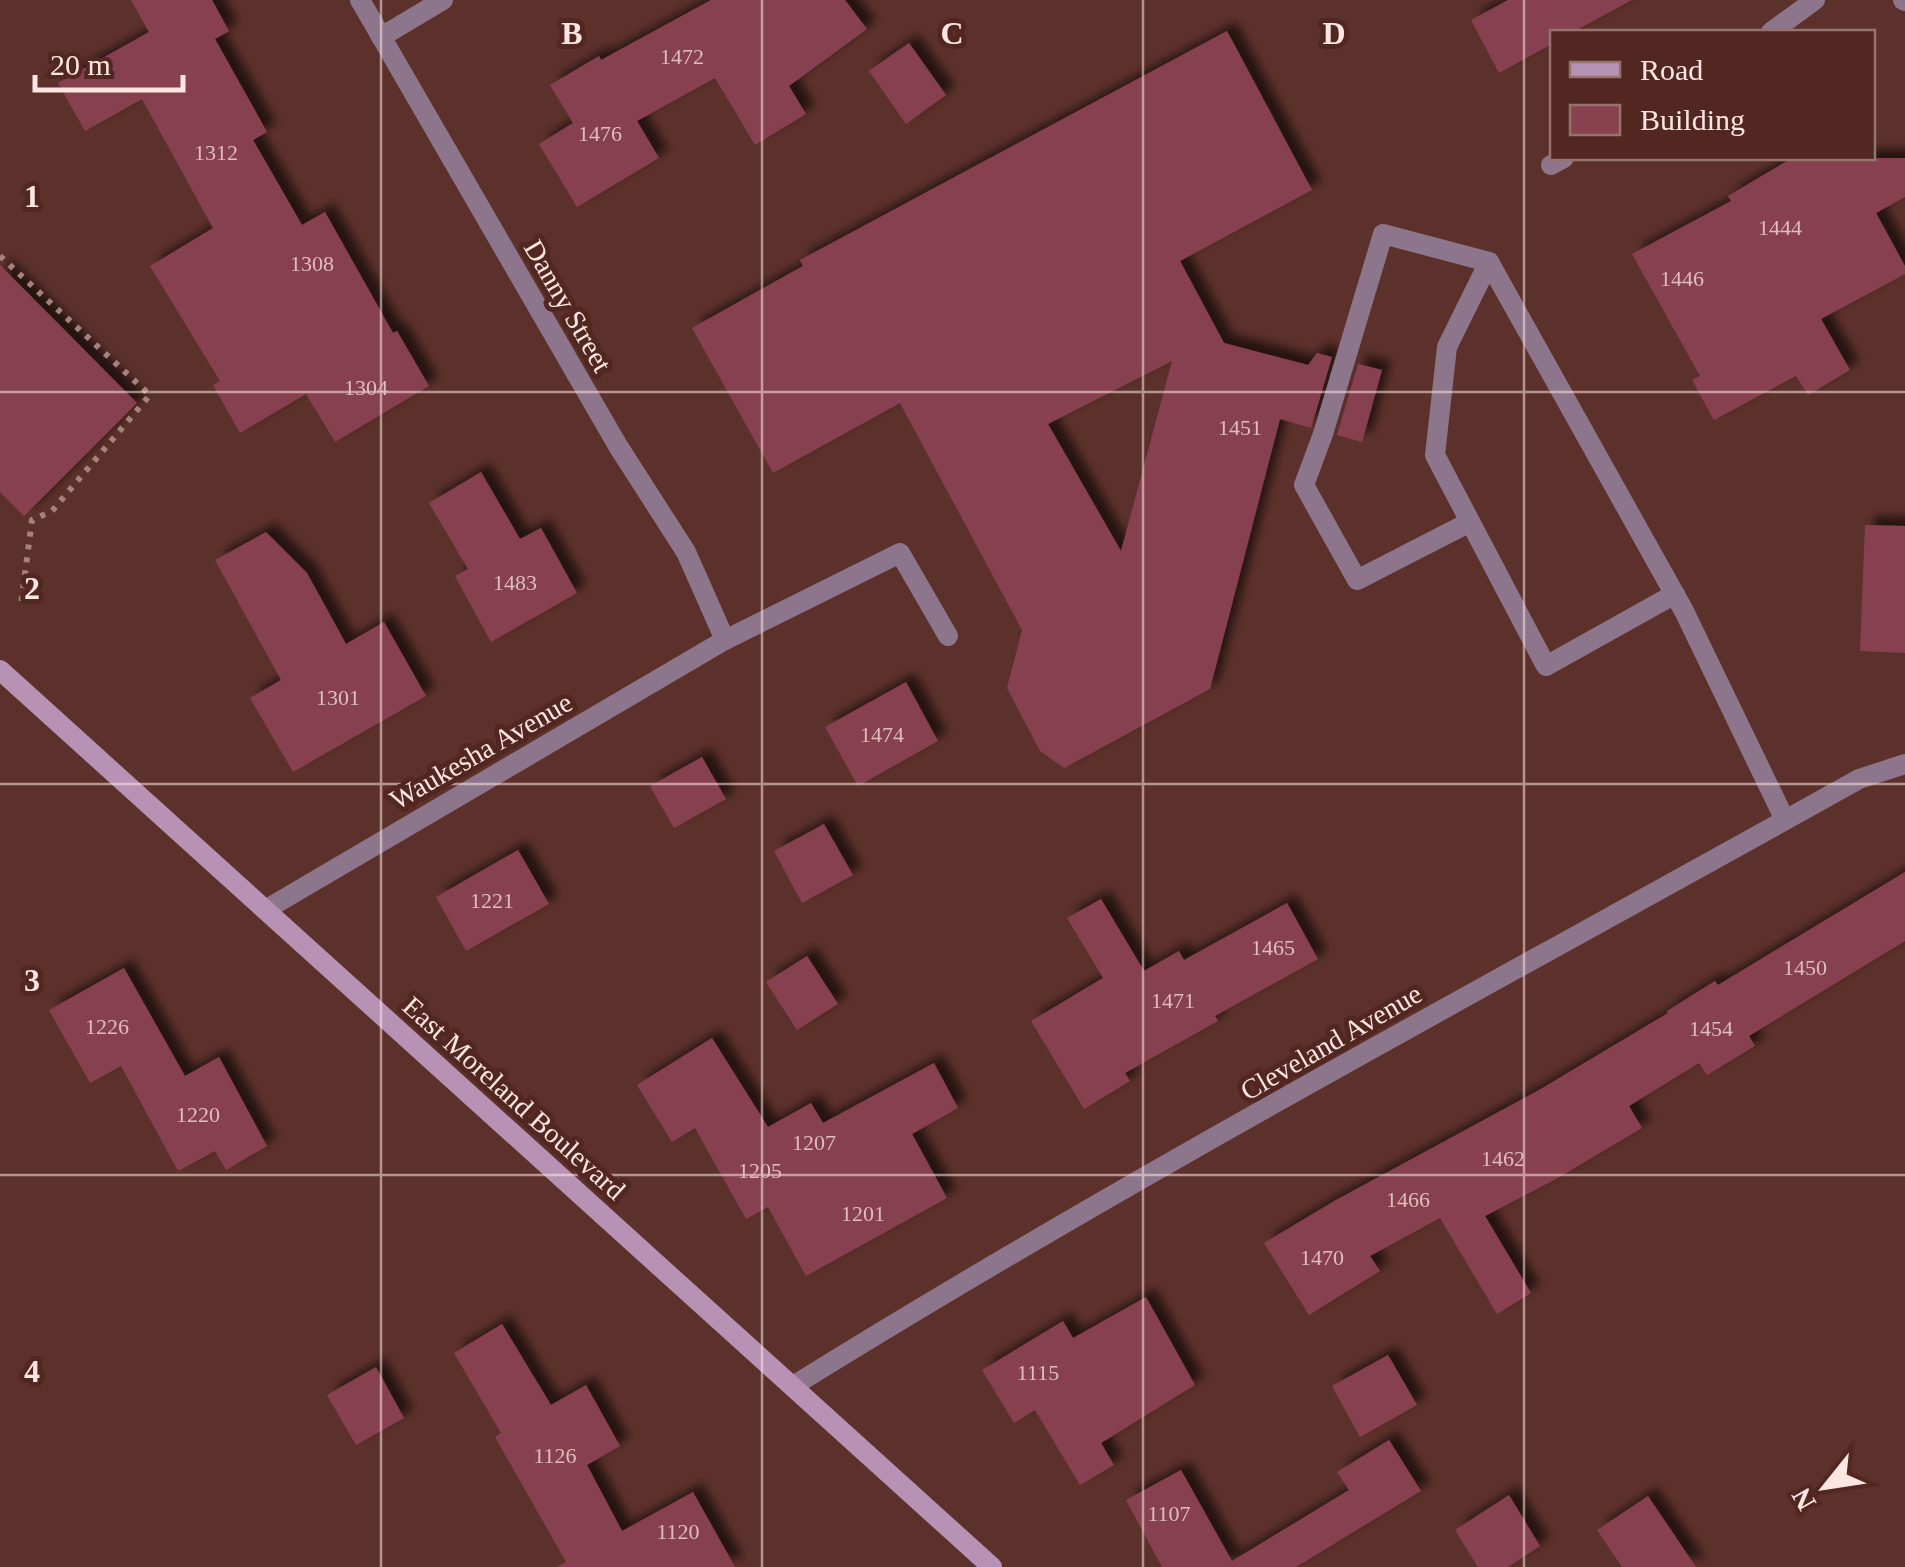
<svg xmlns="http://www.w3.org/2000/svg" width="1905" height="1567" viewBox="0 0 1905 1567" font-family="'Times New Roman',serif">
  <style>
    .building { fill: #87414f; fill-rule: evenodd; filter: url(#shadow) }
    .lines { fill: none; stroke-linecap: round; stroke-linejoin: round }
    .path { stroke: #a5827d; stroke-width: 6; stroke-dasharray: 5 8; stroke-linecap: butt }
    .lane { stroke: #8d758b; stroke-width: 20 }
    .street { stroke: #8d758b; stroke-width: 20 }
    .secondary { stroke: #b892b5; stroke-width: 20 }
    .grid { fill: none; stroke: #fde6e2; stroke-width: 2.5; stroke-opacity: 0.55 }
    .labels { text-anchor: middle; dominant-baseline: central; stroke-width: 10; stroke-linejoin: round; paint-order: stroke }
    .number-label { font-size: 22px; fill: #e0bdbd }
    .street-label { font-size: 28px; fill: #fde6e2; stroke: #522721 }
    .grid-label { font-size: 32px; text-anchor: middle; font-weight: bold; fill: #fde6e2; stroke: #522721; stroke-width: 10; stroke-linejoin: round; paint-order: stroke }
  </style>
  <defs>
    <filter id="shadow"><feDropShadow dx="9" dy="-9" stdDeviation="5" flood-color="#0009"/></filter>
  </defs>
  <rect width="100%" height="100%" fill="#5d312b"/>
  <g class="building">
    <polygon points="131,0 212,0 229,31 215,39 267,132 253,140 302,225 325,212 393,333 397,331 429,386 335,442 306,394 240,433 213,385 220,381 150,266 213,228 142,99 85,131 58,83 149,32"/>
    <polygon points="711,0 845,0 867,29 789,86 806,114 755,145 715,78 637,121 659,158 577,207 539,144 573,123 550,85 599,56 601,60"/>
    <polygon points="1508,0 1632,0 1573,32 1552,32 1552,44 1499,73 1471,20"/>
    <path d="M 1227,31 L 1312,190 L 1180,261 L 1224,343 L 1308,365 L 1317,353 L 1332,357 L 1311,428 L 1280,419 L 1210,689 L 1064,768 L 1040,751 L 1007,688 L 1022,630 L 900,403 L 773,473 L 692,328 L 803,266 L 800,260 ZM 1172,361 L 1121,551 L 1048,424 Z"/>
    <polygon points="909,43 946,95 906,124 869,71"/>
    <polygon points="1792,158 1905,158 1905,197 1876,213 1905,266 1905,274 1821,319 1850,370 1808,395 1796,376 1714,420 1692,380 1700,376 1632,254 1731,201 1728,196"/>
    <polygon points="0,265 137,403 24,516 0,492"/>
    <polygon points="1358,364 1382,370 1362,442 1337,435"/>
    <polygon points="481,472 520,539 541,528 577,593 491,642 455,576 468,569 429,503"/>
    <polygon points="1865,525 1905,526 1905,653 1860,651"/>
    <polygon points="266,532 307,573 346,644 384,622 426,696 293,772 250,698 281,680 215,560"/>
    <polygon points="906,682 938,741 858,786 825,727"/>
    <polygon points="702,757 726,799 674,828 650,786"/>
    <polygon points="824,824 853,875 802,903 774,851"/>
    <polygon points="518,850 549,904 466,951 436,897"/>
    <polygon points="1905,872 1905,941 1749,1036 1755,1046 1707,1075 1699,1063 1629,1106 1642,1128 1556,1179 1485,1216 1531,1293 1497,1314 1440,1218 1370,1256 1380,1271 1309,1315 1264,1243 1336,1200 1539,1090 1668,1013 1667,1011 1715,981 1718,985"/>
    <polygon points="1101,899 1144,971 1179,951 1184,960 1287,903 1318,959 1215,1016 1218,1021 1125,1073 1130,1081 1084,1109 1031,1021 1103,978 1067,918"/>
    <polygon points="807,956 838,1004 797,1030 766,982"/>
    <polygon points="124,968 185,1076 219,1057 267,1146 226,1170 215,1151 178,1171 121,1066 90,1083 49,1010"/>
    <polygon points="712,1038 768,1127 811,1103 823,1123 934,1063 958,1108 912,1134 947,1198 806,1276 768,1207 746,1219 695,1128 672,1142 637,1085"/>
    <polygon points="1146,1297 1195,1385 1101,1443 1114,1465 1080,1485 1035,1410 1014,1423 982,1370 1063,1321 1073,1338"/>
    <polygon points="502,1324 551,1405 586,1385 620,1446 587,1465 622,1531 693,1492 735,1567 557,1567 566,1562 495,1437 501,1433 454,1353"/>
    <polygon points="1388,1355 1417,1405 1360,1437 1332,1386"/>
    <polygon points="376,1367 404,1418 356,1445 327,1395"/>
    <polygon points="1389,1440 1421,1491 1296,1567 1162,1567 1126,1500 1181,1470 1232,1561 1349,1490 1337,1472"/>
    <polygon points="1509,1495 1540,1546 1508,1567 1478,1567 1455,1530"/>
    <polygon points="1648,1496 1696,1567 1622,1567 1597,1530"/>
  </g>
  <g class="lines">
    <polyline class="path" points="0,256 150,395 52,511 32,520 21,604"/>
    <g class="lane">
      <polyline points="1470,522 1357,580 1304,485 1323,434 1383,234 1489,262"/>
      <polyline points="1675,594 1546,666 1435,455 1447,347 1489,262 1684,611 1785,820"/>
      <polyline points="725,640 900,553 948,636"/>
    </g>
    <g class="street">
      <polyline points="1903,0 1905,1"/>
      <polyline points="1771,32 1815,0"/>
      <polyline points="381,37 443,0"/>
      <polyline points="1551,165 1564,158"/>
      <polyline points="265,910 725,640 686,552 618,446 360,0"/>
      <path d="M 793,1386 C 1139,1171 1503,978 1859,779 L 1905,764"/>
    </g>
    <polyline class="secondary" points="0,670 992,1567"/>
  </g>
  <path class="grid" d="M 381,0 L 381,1567M 762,0 L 762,1567M 1143,0 L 1143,1567M 1524,0 L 1524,1567M 0,392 L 1905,392M 0,784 L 1905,784M 0,1175 L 1905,1175"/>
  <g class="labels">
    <g class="number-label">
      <text x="682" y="56">1472</text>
      <text x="600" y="133">1476</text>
      <text x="216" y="152">1312</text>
      <text x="1780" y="227">1444</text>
      <text x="312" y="263">1308</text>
      <text x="1682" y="278">1446</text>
      <text x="366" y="387">1304</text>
      <text x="1240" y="427">1451</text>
      <text x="515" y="582">1483</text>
      <text x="338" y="697">1301</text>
      <text x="882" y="734">1474</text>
      <text x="492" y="900">1221</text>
      <text x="1273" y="947">1465</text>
      <text x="1805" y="967">1450</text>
      <text x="1173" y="1000">1471</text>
      <text x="107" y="1026">1226</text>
      <text x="1711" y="1028">1454</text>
      <text x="198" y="1114">1220</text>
      <text x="814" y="1142">1207</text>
      <text x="1503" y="1158">1462</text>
      <text x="760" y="1170">1205</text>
      <text x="1408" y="1199">1466</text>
      <text x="863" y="1213">1201</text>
      <text x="1322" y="1257">1470</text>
      <text x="1038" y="1372">1115</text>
      <text x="555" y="1455">1126</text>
      <text x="1169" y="1513">1107</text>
      <text x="678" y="1531">1120</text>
    </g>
    <g class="street-label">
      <text transform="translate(568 306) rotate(60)">Danny Street</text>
      <text transform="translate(481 751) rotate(-30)">Waukesha Avenue</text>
      <text transform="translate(1331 1042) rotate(-30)">Cleveland Avenue</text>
      <text transform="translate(514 1098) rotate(42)">East Moreland Boulevard</text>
    </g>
  </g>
  <g class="grid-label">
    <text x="572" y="44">B</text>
    <text x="952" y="44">C</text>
    <text x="1334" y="44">D</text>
    <text x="32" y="207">1</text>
    <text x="32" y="599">2</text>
    <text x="32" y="991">3</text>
    <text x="32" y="1382">4</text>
  </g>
  <rect x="1550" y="30" width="325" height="130" fill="#522721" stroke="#96736e" stroke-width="2.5"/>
  <rect x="1570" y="62" width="50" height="15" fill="#b892b5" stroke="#96736e" stroke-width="2.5"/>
  <text x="1640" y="80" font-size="30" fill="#fde6e2">Road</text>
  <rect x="1570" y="105" width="50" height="30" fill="#87414f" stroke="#96736e" stroke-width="2.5"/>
  <text x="1640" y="130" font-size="30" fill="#fde6e2">Building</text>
  <g transform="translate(1825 1487) rotate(240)" stroke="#522721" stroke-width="8" paint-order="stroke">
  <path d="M0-8L18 38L0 25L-18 38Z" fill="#fde6e2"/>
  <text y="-15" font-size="28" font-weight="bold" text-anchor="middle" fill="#fde6e2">N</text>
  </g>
  <path d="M35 75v15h148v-15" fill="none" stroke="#fde6e2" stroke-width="5"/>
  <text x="50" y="75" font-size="30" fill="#fde6e2" stroke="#522721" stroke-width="8" paint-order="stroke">20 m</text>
</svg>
